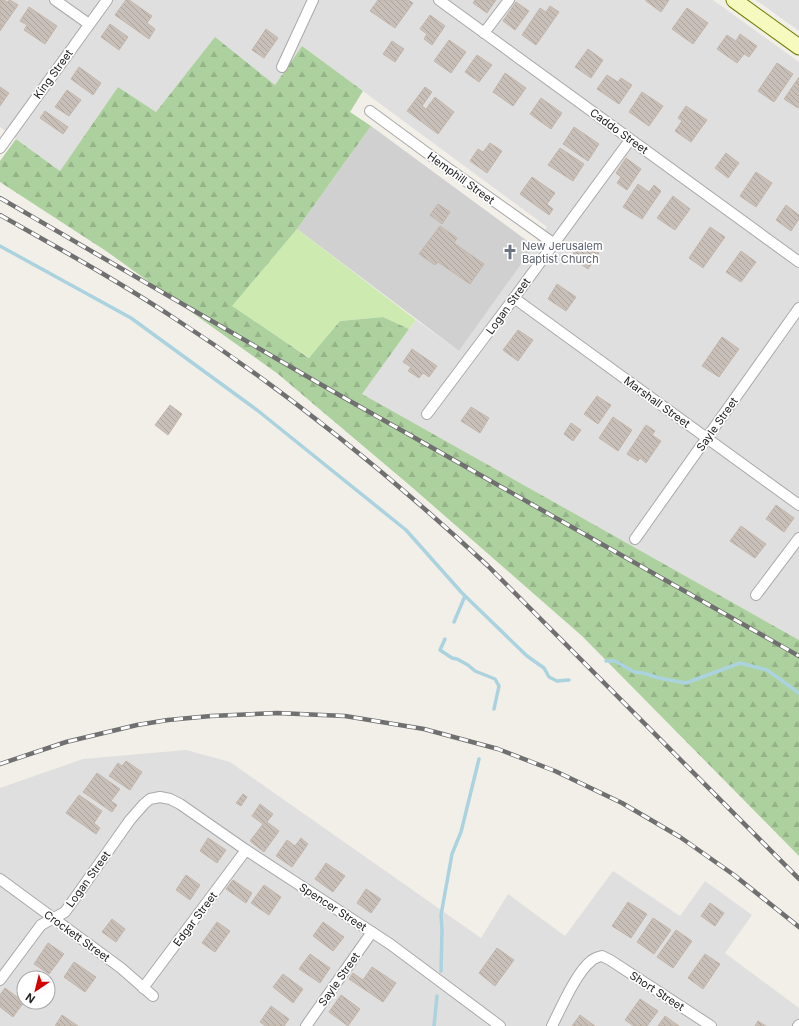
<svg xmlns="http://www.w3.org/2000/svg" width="799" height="1026" viewBox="0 0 799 1026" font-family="Inter,sans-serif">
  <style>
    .residential { fill: #e0dfdf; fill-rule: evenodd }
    .religious { fill: #d0d0d0 }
    .grass { fill: #cdebb0 }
    .forest { fill: url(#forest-firs) }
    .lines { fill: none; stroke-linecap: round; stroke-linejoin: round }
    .stream { stroke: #aad3df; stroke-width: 3.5 }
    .building { fill: url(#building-back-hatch); stroke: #c4b6ab }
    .street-casing { stroke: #a9a9a9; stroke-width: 12 }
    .secondary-casing { stroke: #707d05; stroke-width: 17 }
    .street { stroke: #fff; stroke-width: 10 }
    .secondary { stroke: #f7fabf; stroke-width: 15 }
    .rail-casing { stroke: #707070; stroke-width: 4.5 }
    .rail { stroke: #fff; stroke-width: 3; stroke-dasharray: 9; stroke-linecap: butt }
    .labels { text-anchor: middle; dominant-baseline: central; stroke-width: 3.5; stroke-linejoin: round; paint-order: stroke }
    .street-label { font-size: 11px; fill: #222; stroke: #fff }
    .worship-label { font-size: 11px; fill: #5b616d; stroke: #fff; text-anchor: start }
  </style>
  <defs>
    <pattern id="forest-firs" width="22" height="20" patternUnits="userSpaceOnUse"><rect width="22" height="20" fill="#add19e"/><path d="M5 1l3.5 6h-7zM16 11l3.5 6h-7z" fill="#95b388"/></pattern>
    <pattern id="building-back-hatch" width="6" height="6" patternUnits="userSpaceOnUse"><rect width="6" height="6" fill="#c7bfb8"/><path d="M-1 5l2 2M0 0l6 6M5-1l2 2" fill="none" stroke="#aba49e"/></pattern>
  </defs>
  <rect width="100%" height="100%" fill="#f2efe9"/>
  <g class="residential">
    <polygon points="0,0 713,0 799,62 799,640 361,394 416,320 459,351 547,227 302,46 275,85 215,38 156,112 118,87 60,171 0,127"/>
    <polygon points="756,0 799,0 799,31"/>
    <path d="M 186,750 L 230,762 L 481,938 L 508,894 L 565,936 L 613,871 L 680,916 L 705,881 L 752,915 L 725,953 L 799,1008 L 799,1026 L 0,1026 L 0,788 L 83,759 ZM 24,978 L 48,978 L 48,1002 L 24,1002 Z"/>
  </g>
  <polygon class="religious" points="371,126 534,246 459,351 297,229"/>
  <polygon class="grass" points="297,229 416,320 409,329 383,317 340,321 310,358 231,306"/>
  <polygon class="forest" points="215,37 275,85 302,46 363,91 350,112 371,126 297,229 232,306 309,358 340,321 383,317 409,329 362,394 799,640 799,856 582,636 414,489 278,374 106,251 0,182 0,161 16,139 60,171 118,87 156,112"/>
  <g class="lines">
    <g class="stream">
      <polyline points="0,246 131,318 257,410 406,530 462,593 527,656 544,668 549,677 557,681 569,680"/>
      <polyline points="454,622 465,596"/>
      <polyline points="445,639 440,650 452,658 457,659 468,665 475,671 495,679 499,686 494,709"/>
      <polyline points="606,661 615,661 634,672 643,673 659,678 686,683 740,663 767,670 799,693"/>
      <polyline points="441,971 442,930 441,915 452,854 461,832 479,759"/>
      <polyline points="434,1026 437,996"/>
    </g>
  </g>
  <g class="building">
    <polygon points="0,0 4,0 7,2 10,0 18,5 0,31"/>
    <polygon points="126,0 129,0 152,16 147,23 155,29 149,39 115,15"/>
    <polygon points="378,0 408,0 413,3 395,28 370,11"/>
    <polygon points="475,0 496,0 487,13 473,3"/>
    <polygon points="646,0 669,0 661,12 646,1"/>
    <polygon points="516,2 529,11 515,30 503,21"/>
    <polygon points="550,6 559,12 536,45 522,35 540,8 546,12"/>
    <polygon points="29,7 57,26 45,44 24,30 27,25 20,21"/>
    <polygon points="687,8 708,23 693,44 672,29"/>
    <polygon points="430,15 445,26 432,45 424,39 427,34 420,29"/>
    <polygon points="110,24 128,37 119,50 101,37"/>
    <polygon points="266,29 278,38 264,58 252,50"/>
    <polygon points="740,34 757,46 749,57 744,54 737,63 717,49 727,35 736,41"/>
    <polygon points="449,40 466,52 451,73 434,61"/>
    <polygon points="392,41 404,49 395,62 383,54"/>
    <polygon points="588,49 603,60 591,78 575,67"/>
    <polygon points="477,55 492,65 479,82 465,72"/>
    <polygon points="777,63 793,74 774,102 758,91"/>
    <polygon points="79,67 101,83 93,95 71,79"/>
    <polygon points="505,73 526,88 513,106 493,92"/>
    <polygon points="607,75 618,82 621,78 632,85 619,104 597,89"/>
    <polygon points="799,77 799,107 798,108 784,99"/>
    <polygon points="0,87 9,93 0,106"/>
    <polygon points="425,87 432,92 422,106 426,109 435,97 454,112 438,134 407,111"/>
    <polygon points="67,90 81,100 69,116 55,107"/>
    <polygon points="642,92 663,106 649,126 629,112"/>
    <polygon points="541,98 562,113 551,129 530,114"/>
    <polygon points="686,106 707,120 691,142 675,131 682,121 678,118"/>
    <polygon points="45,111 68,127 63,134 40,118"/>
    <polygon points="574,127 599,144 588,161 563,144"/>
    <polygon points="490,143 502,151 487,173 470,161 478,149 483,152"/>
    <polygon points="560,148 584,164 573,181 548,165"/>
    <polygon points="726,153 739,163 728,178 715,168"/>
    <polygon points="626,158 641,169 627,190 617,183 621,177 616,173"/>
    <polygon points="756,172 772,183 756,207 740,196"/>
    <polygon points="532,177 555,193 547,204 553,209 549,215 520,194"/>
    <polygon points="638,184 649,192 654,185 661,191 642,219 623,207"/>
    <polygon points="673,196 690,209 675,230 657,218"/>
    <polygon points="438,204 450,212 442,224 430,215"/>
    <polygon points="786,205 799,215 799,219 791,231 776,220"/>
    <polygon points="440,226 457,238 454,243 484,264 470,284 438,262 435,265 419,254"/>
    <polygon points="710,227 725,237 703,268 689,258"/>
    <polygon points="582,241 599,253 588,269 571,257"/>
    <polygon points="741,251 756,262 741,282 726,272"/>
    <polygon points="557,284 576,297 566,311 548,299"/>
    <polygon points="518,330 533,340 518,361 503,350"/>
    <polygon points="722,337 739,349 719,377 702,366"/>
    <polygon points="412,349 437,366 429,377 423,373 419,378 408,371 411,367 403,362"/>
    <polygon points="597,396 611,405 598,424 584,414"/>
    <polygon points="170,405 182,414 168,435 155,425"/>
    <polygon points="471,407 489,418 480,433 461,421"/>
    <polygon points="613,417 632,430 618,451 599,438"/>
    <polygon points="571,423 581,430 573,441 564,434"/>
    <polygon points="646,425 655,431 652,435 661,441 646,463 640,458 638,461 627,454"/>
    <polygon points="776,505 794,518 784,532 766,519"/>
    <polygon points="741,526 766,544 755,558 730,541"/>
    <polygon points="126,761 142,772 130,790 109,776 118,763 122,766"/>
    <polygon points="97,773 120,789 111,801 117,805 112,812 83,792"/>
    <polygon points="243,794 247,797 241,806 236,803"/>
    <polygon points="79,795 102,811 94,823 100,828 96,834 66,813"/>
    <polygon points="260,804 273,814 267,822 279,831 264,852 250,841 263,824 252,816"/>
    <polygon points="208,838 226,850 217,863 200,851"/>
    <polygon points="301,838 308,844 292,867 276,856 287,840 295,846"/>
    <polygon points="326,863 345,876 333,892 315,879"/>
    <polygon points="186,875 200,885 190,900 176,890"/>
    <polygon points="233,880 252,893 246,903 226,889"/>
    <polygon points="264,885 281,897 269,915 251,903"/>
    <polygon points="366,889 381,899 371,913 357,903"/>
    <polygon points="628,902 647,914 631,938 612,926"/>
    <polygon points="710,903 724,913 715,926 701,916"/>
    <polygon points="653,918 671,930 654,954 637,942"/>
    <polygon points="112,919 125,929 116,942 102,932"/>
    <polygon points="217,922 230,931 215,952 202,943"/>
    <polygon points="323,922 344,937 333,951 313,936"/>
    <polygon points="676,930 692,941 673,968 657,957"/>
    <polygon points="48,943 64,954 49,974 34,964"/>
    <polygon points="497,948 514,960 495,986 479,973"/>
    <polygon points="310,954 330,968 320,983 299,969"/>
    <polygon points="705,954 720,964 703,989 688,978"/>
    <polygon points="74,962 96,977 85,992 64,977"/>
    <polygon points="372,967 396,983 383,1002 349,979 353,973 363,980"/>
    <polygon points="283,974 303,989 293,1003 273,987"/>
    <polygon points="5,988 24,1002 13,1017 0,1007 0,995"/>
    <polygon points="341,995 360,1009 348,1026 329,1012"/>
    <polygon points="640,999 658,1011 647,1026 634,1026 625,1020"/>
    <polygon points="271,1006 289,1019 284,1026 266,1026 260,1022"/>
    <polygon points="62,1015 78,1026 55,1026"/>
    <polygon points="580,1015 595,1026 572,1026"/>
    <polygon points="665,1016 679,1026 658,1026"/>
    <polygon points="758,1021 766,1026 755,1026"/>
  </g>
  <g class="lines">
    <g class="street-casing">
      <g id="street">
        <polyline points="55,0 89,24"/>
        <polyline points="439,0 799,262"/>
        <polyline points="484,33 509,0"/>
        <polyline points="282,67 313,0"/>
        <polyline points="370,111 442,164 553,243"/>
        <polyline points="0,148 107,0"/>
        <polyline points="514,298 799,505"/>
        <polyline points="427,414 514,298 630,140"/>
        <polyline points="635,539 799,308"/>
        <polyline points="756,595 799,538"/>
        <polyline points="0,879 121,968 153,996"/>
        <polyline points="0,980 41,925 65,912 130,820 144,804 150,799 160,797 170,799 180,804 246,850 390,944 500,1026"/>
        <polyline points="143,988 246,850"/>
        <polyline points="306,1026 372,932"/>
        <path d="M 552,1026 C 561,1008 576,973 591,961 C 594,958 598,957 602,956 L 610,960 L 711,1026"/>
        <polyline points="798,1026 799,1025"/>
      </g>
    </g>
    <g class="secondary-casing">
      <polyline id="secondary" points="734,0 799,47"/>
    </g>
    <use href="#street" class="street"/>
    <use href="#secondary" class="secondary"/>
    <g class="rail-casing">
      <g id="rail">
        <polyline points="0,198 334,392 799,656"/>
        <path d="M 0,215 C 60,249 120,282 177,320 C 288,392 391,476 488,566 L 799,879"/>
        <polyline points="0,764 66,742 137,725 168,720 211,716 277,713 345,716 424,729 498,749 555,771 622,803 680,837 734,875 799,927"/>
      </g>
    </g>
    <use href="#rail" class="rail"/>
  </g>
  <defs>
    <g id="church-bare" transform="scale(1.2)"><path d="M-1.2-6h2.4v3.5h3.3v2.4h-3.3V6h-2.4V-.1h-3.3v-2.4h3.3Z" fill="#6b7280" stroke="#fff" stroke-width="2.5" paint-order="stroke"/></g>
  </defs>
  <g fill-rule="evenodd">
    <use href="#church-bare" x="510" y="252"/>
  </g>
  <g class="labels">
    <g class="street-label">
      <text transform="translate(53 74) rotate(-54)">King Street</text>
      <text transform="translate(619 131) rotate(36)">Caddo Street</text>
      <text transform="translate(461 178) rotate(36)">Hemphill Street</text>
      <text transform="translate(508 306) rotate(-54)">Logan Street</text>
      <text transform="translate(657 402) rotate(36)">Marshall Street</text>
      <text transform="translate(717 424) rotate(-55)">Sayle Street</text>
      <text transform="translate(88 879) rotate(-54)">Logan Street</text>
      <text transform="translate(333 907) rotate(33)">Spencer Street</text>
      <text transform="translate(195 919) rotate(-53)">Edgar Street</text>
      <text transform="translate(77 936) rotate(36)">Crockett Street</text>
      <text transform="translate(339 979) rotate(-55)">Sayle Street</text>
      <text transform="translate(657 991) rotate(33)">Short Street</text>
    </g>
    <g class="worship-label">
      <text x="522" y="246">New Jerusalem<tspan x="522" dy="13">Baptist Church</tspan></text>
    </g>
  </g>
  <g transform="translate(36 990) rotate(215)"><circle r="19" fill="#ffffff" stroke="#a7a7a7"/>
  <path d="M0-3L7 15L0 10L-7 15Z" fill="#d40000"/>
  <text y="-6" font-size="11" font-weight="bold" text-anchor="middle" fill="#222222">N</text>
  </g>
</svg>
